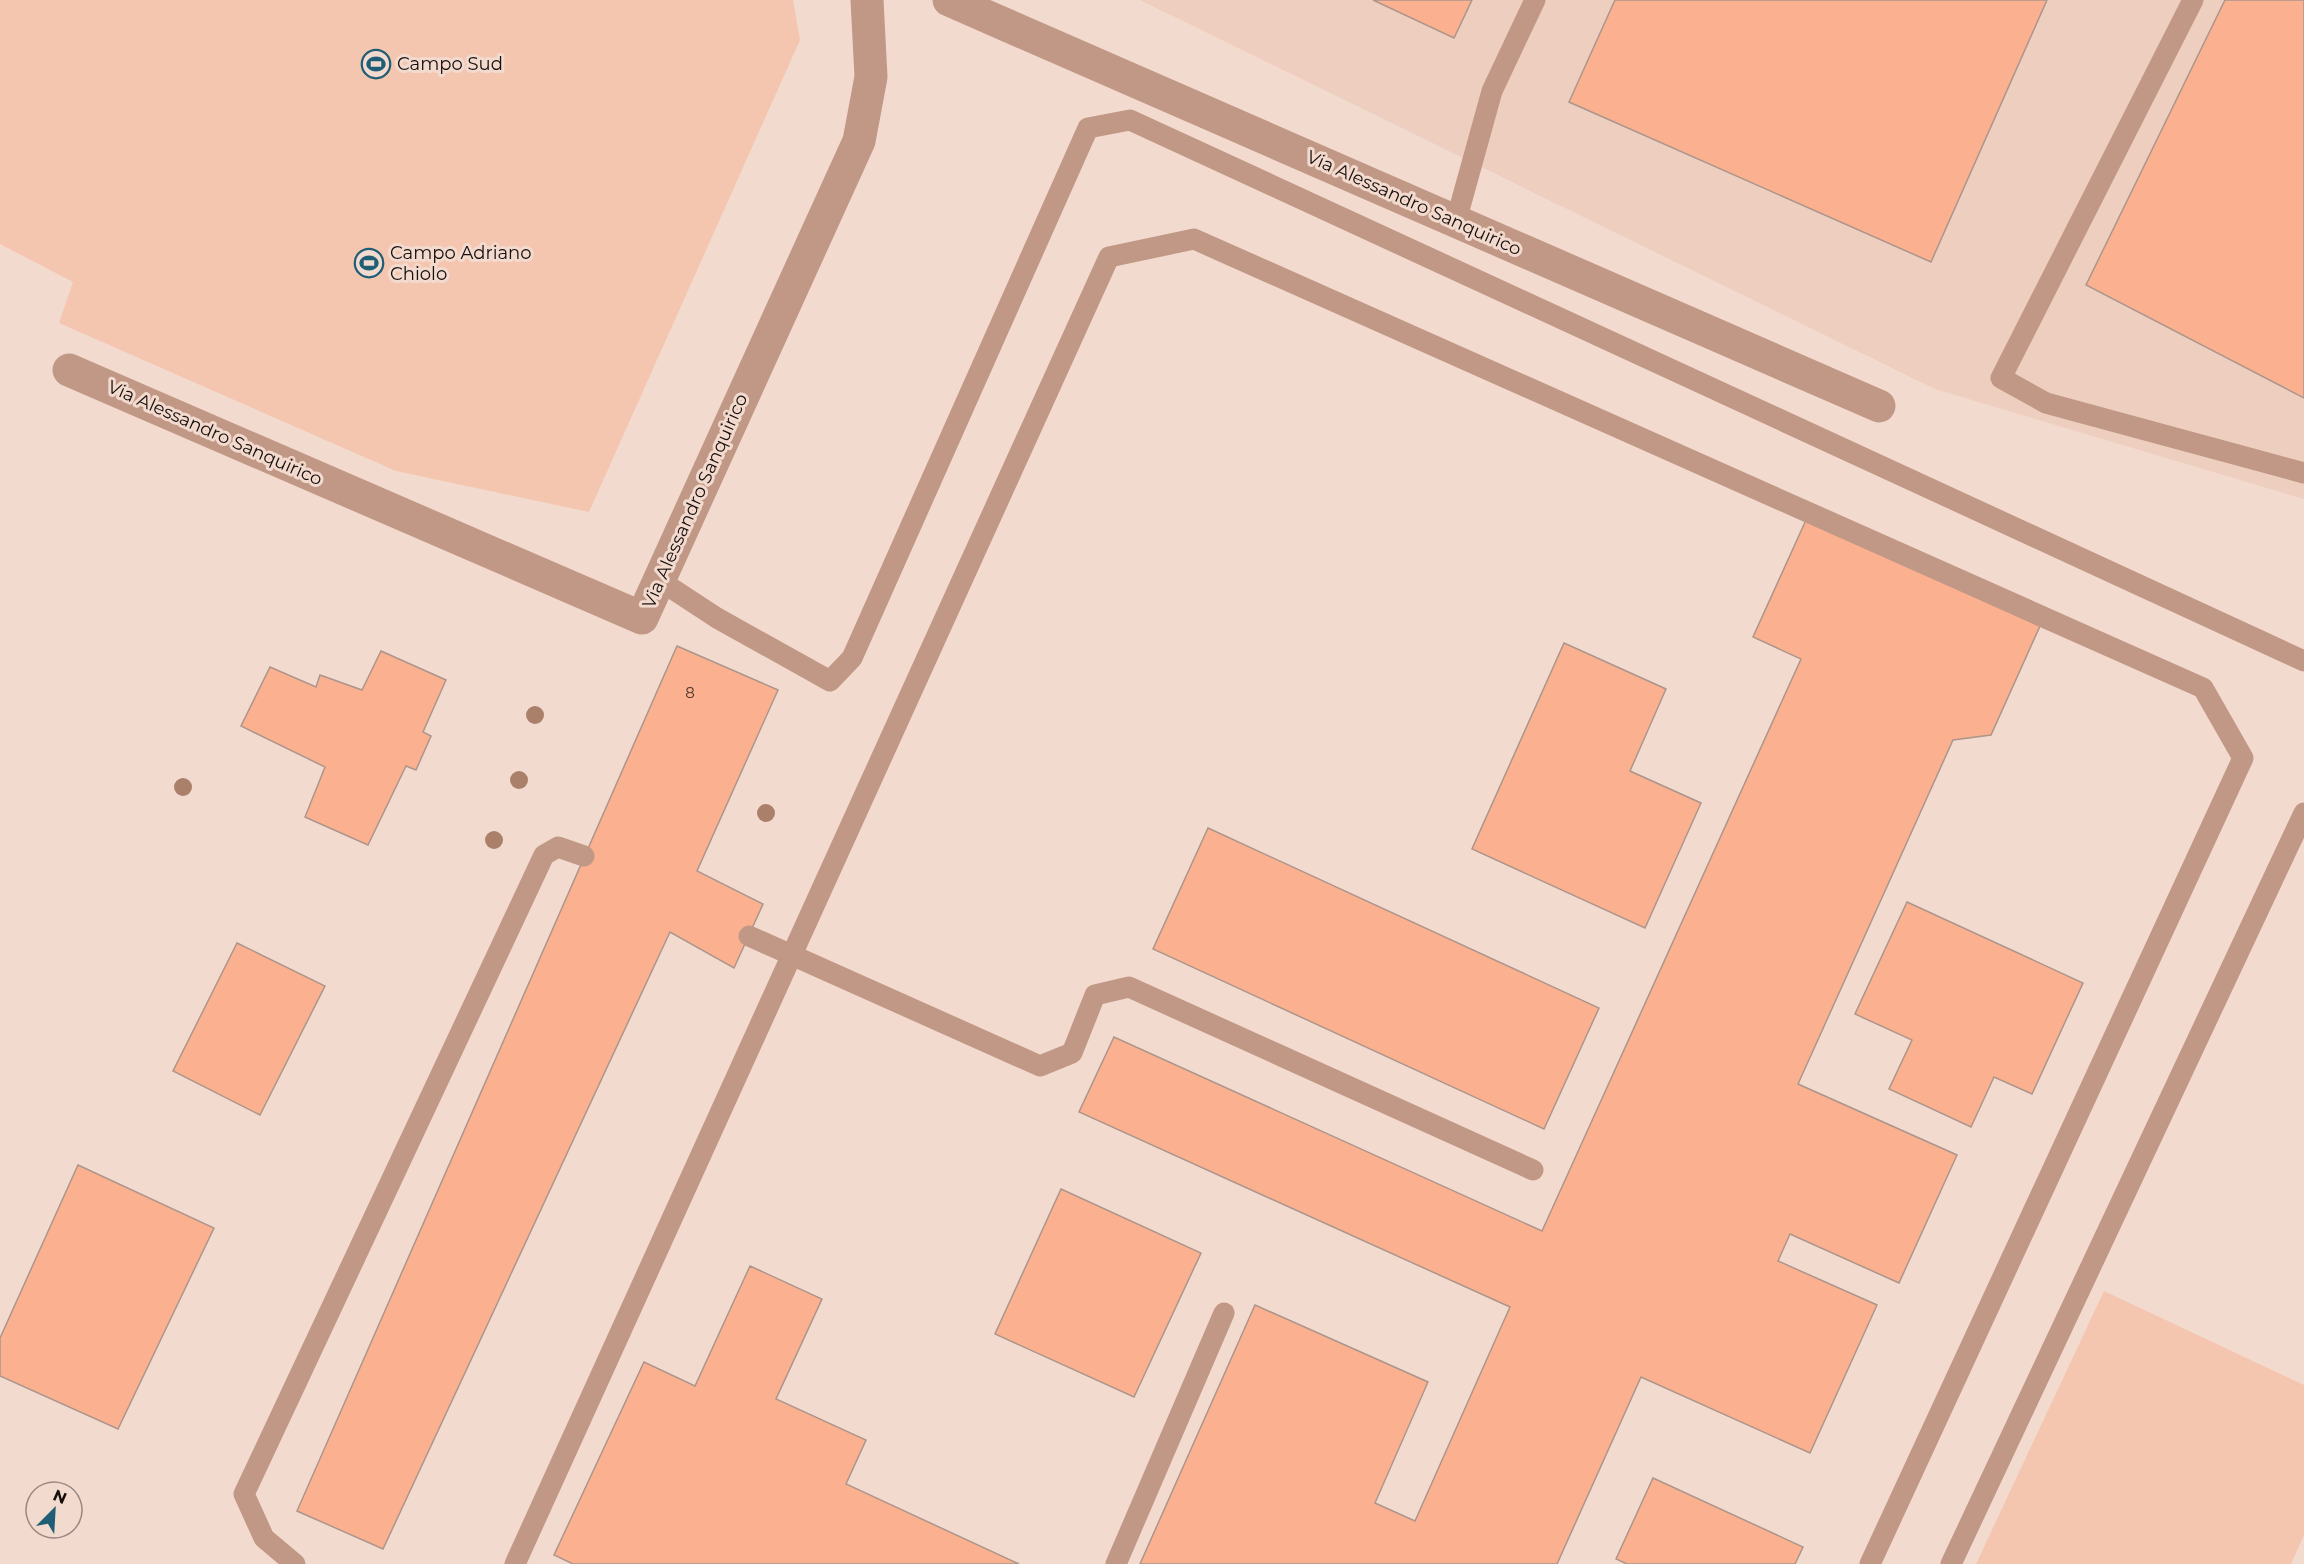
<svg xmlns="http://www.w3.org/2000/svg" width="2304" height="1564" viewBox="0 0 2304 1564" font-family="Montserrat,sans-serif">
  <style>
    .built { fill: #edcebf }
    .green { fill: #f4c6b0 }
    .building { fill: #fbb18f; stroke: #ac958b; stroke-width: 1.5 }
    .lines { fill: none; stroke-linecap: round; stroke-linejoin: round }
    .lane { stroke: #c09885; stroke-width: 21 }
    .street { stroke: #c09885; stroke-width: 33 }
    .tree { fill: #ab806b }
    .labels { text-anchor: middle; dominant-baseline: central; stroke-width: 6; stroke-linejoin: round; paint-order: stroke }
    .number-label { font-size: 15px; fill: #4f372b }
    .poi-label { font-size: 18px; fill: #160e0a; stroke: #f3dacf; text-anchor: start }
    .street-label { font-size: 18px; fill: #160e0a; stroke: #f3dacf }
  </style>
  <rect width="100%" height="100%" fill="#f3dacf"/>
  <polygon class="built" points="1140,0 2304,0 2304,499 1935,389"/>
  <g class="green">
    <polygon points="0,0 793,0 800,40 589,512 396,471 59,323 73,282 0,244"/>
    <polygon points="2104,1291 2304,1385 2304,1535 2291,1564 1976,1564"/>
  </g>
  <g class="building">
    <polygon points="1373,0 1472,0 1454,38"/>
    <polygon points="1615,0 2047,0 1931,262 1569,102"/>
    <polygon points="2225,0 2304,0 2304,398 2086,285"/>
    <polygon points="1806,520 2040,626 1991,735 1953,740 1798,1084 1957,1155 1899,1283 1790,1234 1778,1261 1877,1305 1810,1453 1641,1377 1557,1564 1140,1564 1255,1305 1428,1382 1375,1503 1415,1521 1510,1307 1079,1112 1114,1037 1542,1231 1801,659 1753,637"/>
    <polygon points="1564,643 1666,689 1630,771 1701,803 1645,928 1472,849"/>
    <polygon points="677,646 778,690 697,871 763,904 734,968 670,932 383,1549 297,1511"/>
    <polygon points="381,651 446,680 423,732 431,736 416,770 406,766 368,845 305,817 325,767 241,726 270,667 316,687 320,675 362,690"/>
    <polygon points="1208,828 1599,1008 1544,1129 1153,949"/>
    <polygon points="1907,902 2083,983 2032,1094 1994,1077 1971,1127 1889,1089 1912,1040 1855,1014"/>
    <polygon points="237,943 325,986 260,1115 173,1071"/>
    <polygon points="78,1165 214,1228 118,1429 0,1376 0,1338"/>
    <polygon points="1061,1189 1201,1253 1134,1397 995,1334"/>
    <polygon points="750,1266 822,1299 776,1399 866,1440 846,1484 1019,1564 573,1564 554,1555 644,1362 695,1386"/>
    <polygon points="1653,1478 1803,1547 1795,1564 1627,1564 1616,1559"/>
  </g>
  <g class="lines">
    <g class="lane">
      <polyline points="2193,0 2001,378 2046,403 2304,473"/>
      <polyline points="1456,221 1492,91 1535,0"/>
      <polyline points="659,580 717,618 830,681 852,658 1088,128 1130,120 2304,661"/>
      <polyline points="749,936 1040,1066 1072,1053 1095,995 1129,987 1533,1170"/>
      <polyline points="295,1564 264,1538 244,1494 544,855 558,847 584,856"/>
      <polyline points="515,1564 1109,257 1194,239 2203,688 2243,758 1870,1564"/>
      <polyline points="1116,1564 1224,1313"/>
      <polyline points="1951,1564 2304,813"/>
    </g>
    <g class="street">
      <polyline points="949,0 1879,406"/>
      <polyline points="69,370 642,618 859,141 871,77 867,0"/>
    </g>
  </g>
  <g class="tree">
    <circle cx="535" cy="715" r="9"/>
    <circle cx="519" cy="780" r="9"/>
    <circle cx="183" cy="787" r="9"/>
    <circle cx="766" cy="813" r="9"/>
    <circle cx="494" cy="840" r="9"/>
  </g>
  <defs>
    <g id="stadium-ring" transform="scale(1.5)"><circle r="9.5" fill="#f3dacf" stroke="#205e75" stroke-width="1.5"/><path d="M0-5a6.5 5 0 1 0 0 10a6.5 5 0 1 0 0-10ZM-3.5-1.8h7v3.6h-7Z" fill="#205e75"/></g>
  </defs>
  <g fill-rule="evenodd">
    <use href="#stadium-ring" x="376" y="64"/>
    <use href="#stadium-ring" x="369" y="263"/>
  </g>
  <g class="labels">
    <g class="number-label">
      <text x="690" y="692">8</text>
    </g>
    <g class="poi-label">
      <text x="397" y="64">Campo Sud</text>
      <text x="390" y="253">Campo Adriano<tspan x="390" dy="21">Chiolo</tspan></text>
    </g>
    <g class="street-label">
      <text transform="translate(1414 203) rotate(24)">Via Alessandro Sanquirico</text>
      <text transform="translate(215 433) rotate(24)">Via Alessandro Sanquirico</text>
      <text transform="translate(695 501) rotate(-66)">Via Alessandro Sanquirico</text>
    </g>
  </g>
  <g transform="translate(54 1510) rotate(24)"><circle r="28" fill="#f3dacf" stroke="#9b8880" stroke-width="1.5"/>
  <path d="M0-4.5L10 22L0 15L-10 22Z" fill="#205e75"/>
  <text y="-9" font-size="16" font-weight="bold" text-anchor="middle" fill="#160e0a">N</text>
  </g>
</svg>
